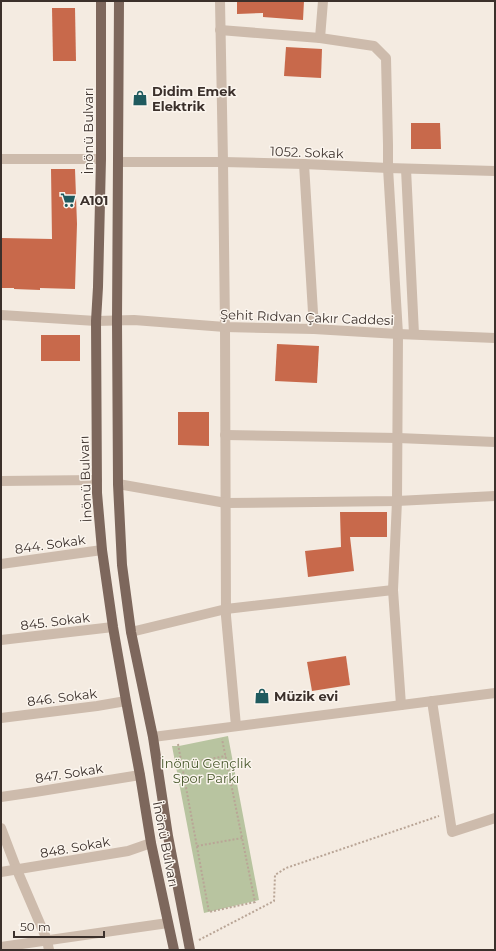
<svg xmlns="http://www.w3.org/2000/svg" width="496" height="951" viewBox="0 0 496 951" font-family="Montserrat,sans-serif">
  <style>
    .green { fill: #b8c4a0 }
    .building { fill: #c8694b }
    .lines { fill: none; stroke-linecap: round; stroke-linejoin: round }
    .path { stroke: #b9a596; stroke-width: 2; stroke-dasharray: 2 2; stroke-linecap: butt }
    .minor { stroke: #cdbbac; stroke-width: 10 }
    .major { stroke: #7d675c; stroke-width: 10 }
    .labels { text-anchor: middle; dominant-baseline: central; stroke-width: 3; stroke-linejoin: round; paint-order: stroke }
    .poi-label { font-size: 13px; font-weight: bold; fill: #3b302b; stroke: #fbf5ee; text-anchor: start }
    .street-label { font-size: 13px; fill: #3b302b; stroke: #fbf5ee }
    .park-label { font-size: 13px; fill: #4a5a2e; stroke: #fbf5ee }
  </style>
  <rect width="100%" height="100%" fill="#f4ebe1"/>
  <polygon class="green" points="228,736 259,900 204,913 172,746 179,746"/>
  <g class="building">
    <polygon points="237,1 304,1 303,20 263,17 263,13 237,14"/>
    <polygon points="52,8 75,8 76,61 53,61"/>
    <polygon points="286,47 322,49 321,78 284,76"/>
    <polygon points="411,123 440,123 441,149 411,149"/>
    <polygon points="51,169 75,169 77,224 75,289 40,288 40,290 14,289 14,288 1,288 1,238 52,239"/>
    <rect x="41" y="335" width="39" height="26"/>
    <polygon points="277,344 319,346 317,383 275,381"/>
    <polygon points="178,412 209,412 209,446 178,445"/>
    <polygon points="340,512 387,512 387,537 350,537 354,571 308,577 305,551 341,547"/>
    <polygon points="346,656 350,685 312,691 307,662"/>
  </g>
  <g class="lines">
    <g class="path">
      <polyline points="178,744 209,912 255,902 222,739"/>
      <polyline points="182,764 226,756"/>
      <polyline points="197,846 242,838"/>
      <polyline points="199,940 274,901 275,875 286,868 439,816"/>
    </g>
    <g class="minor">
      <polyline points="220,1 223,162 225,327 226,616 236,726"/>
      <polyline points="220,30 320,38 374,46 386,58 388,145 388,168 398,334 397,501 393,590 401,705"/>
      <polyline points="320,38 323,1"/>
      <polyline points="1,159 101,159"/>
      <polyline points="118,162 223,162 304,164 388,168 495,171"/>
      <polyline points="304,164 314,329"/>
      <polyline points="406,169 414,334"/>
      <polyline points="1,315 96,321 134,320 225,327 314,329 398,334 495,338"/>
      <polyline points="225,435 398,438 495,442"/>
      <polyline points="1,481 97,480"/>
      <polyline points="118,484 226,503 397,501 495,496"/>
      <polyline points="1,564 102,550"/>
      <polyline points="131,632 226,609 393,590"/>
      <polyline points="1,640 113,627"/>
      <polyline points="432,701 452,832 495,818"/>
      <polyline points="1,718 97,706 126,701"/>
      <polyline points="153,737 495,693"/>
      <polyline points="1,797 35,792 140,775"/>
      <polyline points="1,828 17,870 47,940 49,950"/>
      <polyline points="1,872 128,851 151,843"/>
      <polyline points="1,947 168,923"/>
    </g>
    <g class="major">
      <polyline points="101,1 101,159 98,287 96,321 97,493 102,550 113,627 126,701 140,775 151,843 174,950"/>
      <polyline points="119,1 117,321 118,484 122,565 131,632 153,737 168,836 190,950"/>
    </g>
  </g>
  <defs>
    <g id="shop-bare" transform="scale(1.2)"><path d="M-5-2.5h2.3a2.7 3.5 0 0 1 5.4 0H5L5.5 6h-11ZM-1.5-2.5h3a1.5 2.3 0 0 0-3 0Z" fill="#1f5a5e" stroke="#fbf5ee" stroke-width="2.5" paint-order="stroke"/></g>
    <g id="supermarket-bare" transform="scale(1.2)"><path d="M-6-5.5h2.5l.6 2H6L4.5 2H-2.5L-4.4-4H-6ZM-1.5 3.2a1.3 1.3 0 1 0 .1 0ZM3 3.2a1.3 1.3 0 1 0 .1 0Z" fill="#1f5a5e" stroke="#fbf5ee" stroke-width="2.5" paint-order="stroke"/></g>
  </defs>
  <g fill-rule="evenodd">
    <use href="#shop-bare" x="140" y="98"/>
    <use href="#supermarket-bare" x="68" y="200"/>
    <use href="#shop-bare" x="262" y="696"/>
  </g>
  <g class="labels">
    <g class="poi-label">
      <text x="152" y="91">Didim Emek<tspan x="152" dy="15">Elektrik</tspan></text>
      <text x="80" y="200">A101</text>
      <text x="274" y="696">Müzik evi</text>
    </g>
    <g class="street-label">
      <text transform="translate(88 131) rotate(-90)">İnönü Bulvarı</text>
      <text transform="translate(307 152) rotate(2)">1052. Sokak</text>
      <text transform="translate(307 317) rotate(2)">Şehit Rıdvan Çakır Caddesi</text>
      <text transform="translate(85 479) rotate(-92)">İnönü Bulvarı</text>
      <text transform="translate(50 544) rotate(-8)">844. Sokak</text>
      <text transform="translate(55 621) rotate(-7)">845. Sokak</text>
      <text transform="translate(62 697) rotate(-7)">846. Sokak</text>
      <text transform="translate(69 773) rotate(-9)">847. Sokak</text>
      <text transform="translate(166 844) rotate(79)">İnönü Bulvarı</text>
      <text transform="translate(75 847) rotate(-10)">848. Sokak</text>
    </g>
    <g class="park-label">
      <text x="206" y="763">İnönü Gençlik<tspan x="206" dy="15">Spor Parkı</tspan></text>
    </g>
  </g>
  <rect width="496" height="951" fill="none" stroke="#3b302b" stroke-width="4"/>
  <path d="M14 931v6h90v-6" fill="none" stroke="#3b302b" stroke-width="2"/>
  <text x="20" y="931" font-size="12" fill="#3b302b" stroke="#fbf5ee" stroke-width="3" paint-order="stroke">50 m</text>
</svg>
